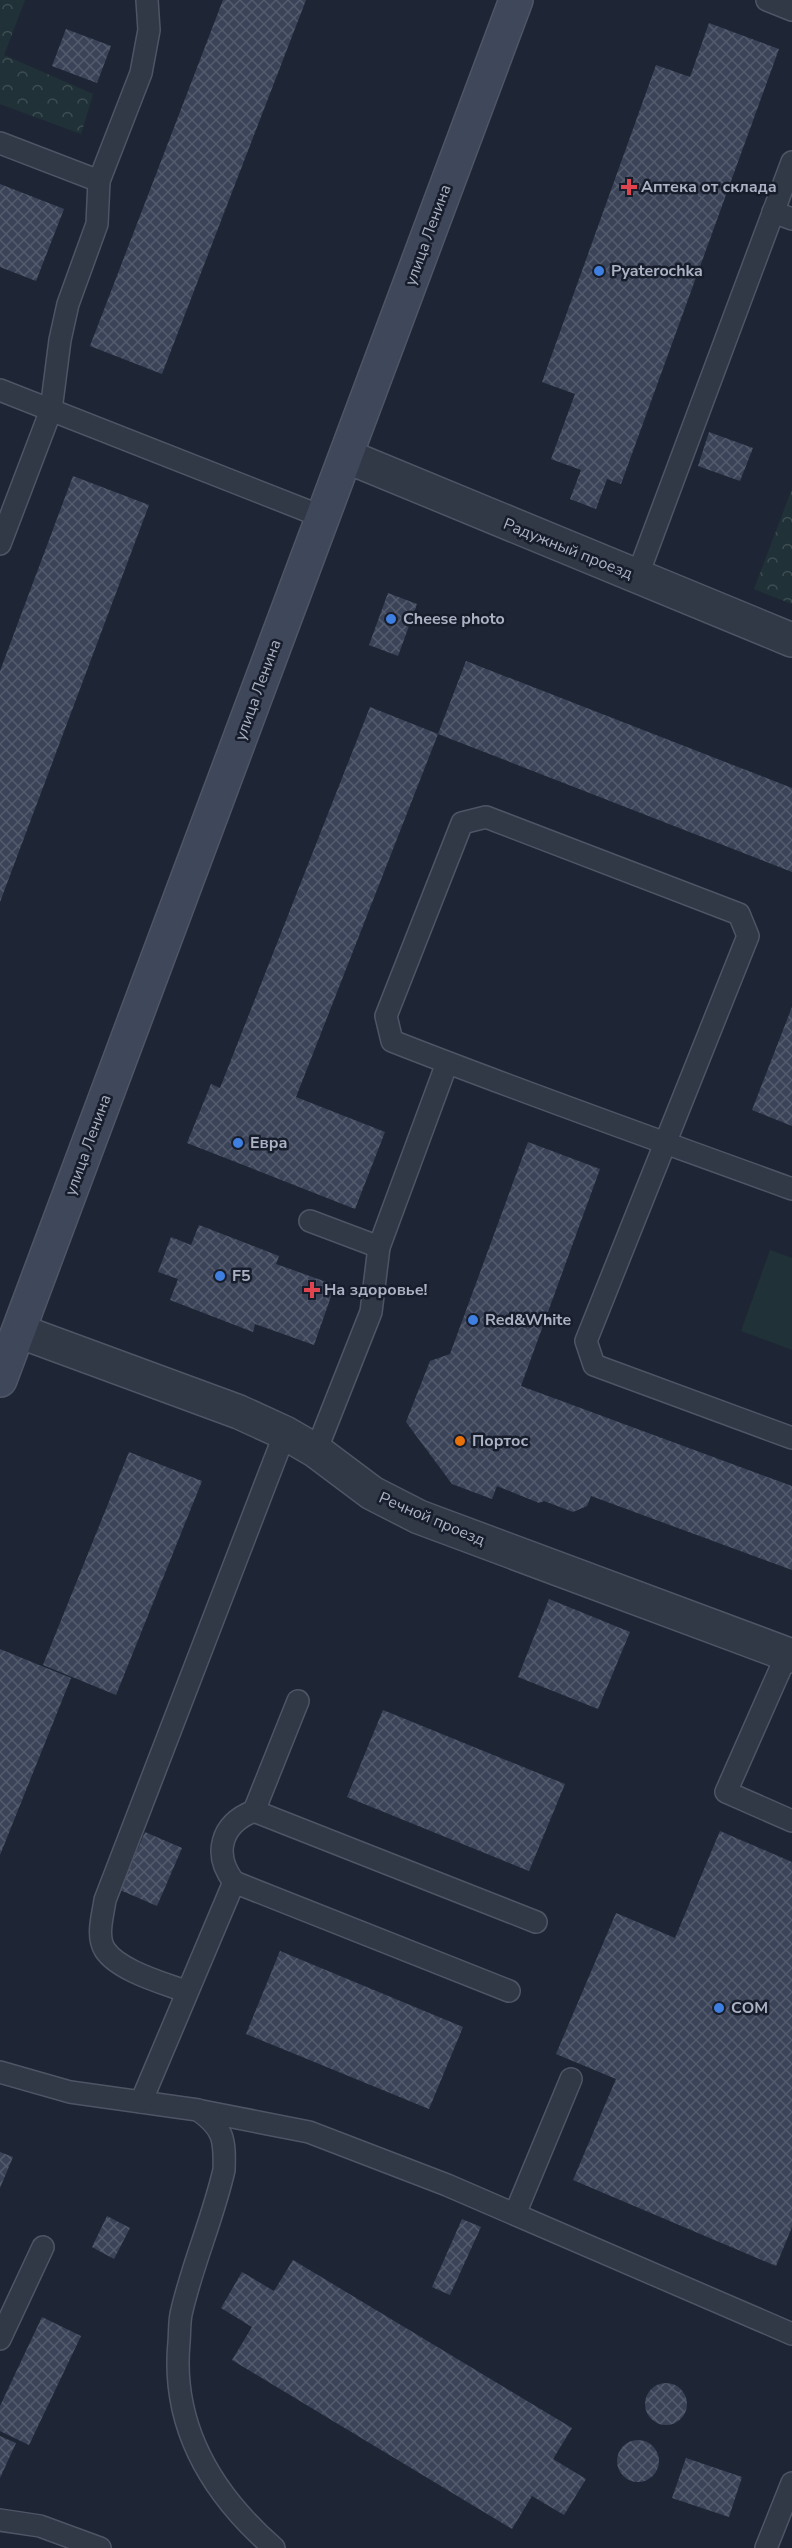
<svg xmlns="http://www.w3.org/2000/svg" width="792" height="2548" viewBox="0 0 792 2548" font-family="'Nunito Sans',sans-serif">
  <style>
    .park { fill: url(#park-crowns) }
    .garden { fill: #203237 }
    .building { fill: url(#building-cross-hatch) }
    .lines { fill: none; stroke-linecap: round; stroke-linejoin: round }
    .service-casing { stroke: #4f5565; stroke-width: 24 }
    .minor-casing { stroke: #4f5565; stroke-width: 36 }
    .secondary-casing { stroke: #4f5565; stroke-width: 36 }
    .service { stroke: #313846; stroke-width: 21 }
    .minor { stroke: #313846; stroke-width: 33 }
    .secondary { stroke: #3f475a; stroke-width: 33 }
    .health-dot { fill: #e0444e; stroke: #171d2b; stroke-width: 2 }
    .shop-dot { fill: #3f7fe0; stroke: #171d2b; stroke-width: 2 }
    .food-dot { fill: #e8710a; stroke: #171d2b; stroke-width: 2 }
    .labels { text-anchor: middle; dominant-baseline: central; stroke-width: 5; stroke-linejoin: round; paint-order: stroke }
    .poi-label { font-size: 16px; font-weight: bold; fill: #abb2c4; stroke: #171d2b; text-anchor: start }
    .street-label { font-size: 16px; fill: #abb2c4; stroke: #171d2b }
  </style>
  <defs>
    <pattern id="park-crowns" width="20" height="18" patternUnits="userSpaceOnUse" patternTransform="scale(1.5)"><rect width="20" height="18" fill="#203237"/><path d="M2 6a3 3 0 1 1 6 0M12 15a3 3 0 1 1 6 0" fill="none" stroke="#3e4d52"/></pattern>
    <pattern id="building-cross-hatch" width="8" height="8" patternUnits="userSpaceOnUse" patternTransform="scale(1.5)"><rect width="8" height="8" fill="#3a4357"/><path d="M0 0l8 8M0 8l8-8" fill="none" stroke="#545c6e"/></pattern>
  </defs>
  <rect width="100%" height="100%" fill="#1e2636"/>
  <g class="park">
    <polygon points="0,0 25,0 4,55 93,94 81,134 0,104"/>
    <polygon points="792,489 792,604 754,589"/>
  </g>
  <polygon class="garden" points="770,1250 792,1258 792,1350 741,1331"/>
  <g class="building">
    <polygon points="223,0 306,0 162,374 90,346"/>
    <polygon points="709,23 779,49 621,484 607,479 596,509 570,499 581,470 551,459 575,394 542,382 656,65 690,77"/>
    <polygon points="66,29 111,46 97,83 52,66"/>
    <polygon points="0,184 64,209 36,281 0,267"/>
    <polygon points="709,432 753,448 740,481 698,466"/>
    <polygon points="73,476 149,505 0,902 0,671"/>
    <polygon points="388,593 417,604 398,656 369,645"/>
    <polygon points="466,661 792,788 792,872 438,734"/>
    <polygon points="370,707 438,734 296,1097 385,1132 355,1209 187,1143 211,1084 220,1088"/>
    <polygon points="792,1007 792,1126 752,1110"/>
    <polygon points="528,1142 600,1169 521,1386 792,1486 792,1570 591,1496 587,1506 573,1512 544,1501 539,1503 497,1486 492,1499 452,1484 406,1422 430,1361 450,1354"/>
    <polygon points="199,1225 279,1256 276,1264 335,1285 314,1345 255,1324 253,1332 170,1300 178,1279 158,1272 171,1237 191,1245"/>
    <polygon points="129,1452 202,1481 116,1695 43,1665"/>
    <polygon points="549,1599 630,1632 598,1709 518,1677"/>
    <polygon points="0,1649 71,1678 0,1855"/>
    <polygon points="383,1710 565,1784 529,1871 347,1797"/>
    <polygon points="720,1831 792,1862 792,2227 776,2266 573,2180 616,2079 556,2054 616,1913 675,1938"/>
    <polygon points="145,1832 182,1848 157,1906 120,1890"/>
    <polygon points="280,1951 463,2027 429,2109 246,2034"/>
    <polygon points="0,2152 13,2157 0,2188"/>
    <polygon points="107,2216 130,2228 114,2259 92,2247"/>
    <polygon points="462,2219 481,2227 450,2295 432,2287"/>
    <polygon points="293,2260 572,2428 553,2459 586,2479 564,2515 532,2496 512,2529 232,2360 252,2327 221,2308 242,2272 274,2291"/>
    <polygon points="42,2317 81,2336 29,2445 0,2431 0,2406"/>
    <circle cx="666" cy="2404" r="21"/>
    <polygon points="0,2436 16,2443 0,2478"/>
    <circle cx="638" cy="2461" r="21"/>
    <polygon points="686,2458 742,2477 729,2517 672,2498"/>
  </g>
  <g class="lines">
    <g class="service-casing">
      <g id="service">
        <polyline points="767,0 792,10"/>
        <polyline points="0,143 99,181"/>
        <polyline points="773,212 792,219"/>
        <polyline points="0,390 323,517"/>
        <polyline points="0,544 51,410 60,340 68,304 97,224 99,181 141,73 149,30 147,0"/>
        <polyline points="637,577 792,162"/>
        <path d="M 792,1189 C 658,1140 524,1093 392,1041 L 386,1016 L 462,823 L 486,817 L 739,914 L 748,936 L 586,1341 L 594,1365 L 792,1438"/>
        <polyline points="310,1221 379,1247"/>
        <polyline points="316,1451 371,1312 379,1247 447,1063"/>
        <polyline points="787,1654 726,1792 792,1821"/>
        <polyline points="254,1811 298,1701"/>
        <path d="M 234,1882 C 213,1855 220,1824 254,1811 L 536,1922"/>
        <path d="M 187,1992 C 164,1983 119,1971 105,1950 C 96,1936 103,1915 105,1900 L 285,1433"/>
        <path d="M 0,2072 L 70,2092 L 198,2110 C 224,2128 225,2140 224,2170 C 213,2218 193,2263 182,2310 C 179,2320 180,2331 179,2342 C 171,2426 212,2494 274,2548"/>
        <polyline points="141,2102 234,1882 509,1991"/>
        <polyline points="202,2111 309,2132 447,2185 792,2334"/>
        <polyline points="515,2214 571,2079"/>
        <polyline points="0,2339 43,2247"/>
        <polyline points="0,2520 40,2526 100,2548"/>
        <polyline points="766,2548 792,2483"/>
      </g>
    </g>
    <g class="minor-casing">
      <g id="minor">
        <polyline points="346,456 792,640"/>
        <polyline points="19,1331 239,1412 285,1433 316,1451 372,1493 419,1517 792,1656"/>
      </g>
    </g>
    <g class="secondary-casing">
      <polyline id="secondary" points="0,1380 516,0"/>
    </g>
    <use href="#service" class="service"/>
    <use href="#minor" class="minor"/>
    <use href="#secondary" class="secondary"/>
  </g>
  <g class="health-dot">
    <path d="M626 178h6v6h6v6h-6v6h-6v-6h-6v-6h6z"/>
    <path d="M309 1281h6v6h6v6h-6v6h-6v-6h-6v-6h6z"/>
  </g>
  <g class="shop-dot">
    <circle cx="599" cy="271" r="6"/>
    <circle cx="391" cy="619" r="6"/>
    <circle cx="238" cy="1143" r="6"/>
    <circle cx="220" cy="1276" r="6"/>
    <circle cx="473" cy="1320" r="6"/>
    <circle cx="719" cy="2008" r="6"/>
  </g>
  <circle class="food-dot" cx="460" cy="1441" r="6"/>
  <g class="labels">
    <g class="poi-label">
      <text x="641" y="187">Аптека от склада</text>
      <text x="611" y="271">Pyaterochka</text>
      <text x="403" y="619">Cheese photo</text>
      <text x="250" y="1143">Евра</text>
      <text x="232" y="1276">F5</text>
      <text x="324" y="1290">На здоровье!</text>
      <text x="485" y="1320">Red&amp;White</text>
      <text x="472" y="1441">Портос</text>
      <text x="731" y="2008">СОМ</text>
    </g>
    <g class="street-label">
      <text transform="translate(428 235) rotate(-70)">улица Ленина</text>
      <text transform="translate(568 549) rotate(22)">Радужный проезд</text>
      <text transform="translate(258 690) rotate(-70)">улица Ленина</text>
      <text transform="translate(88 1145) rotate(-70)">улица Ленина</text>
      <text transform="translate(432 1519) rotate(23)">Речной проезд</text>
    </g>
  </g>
</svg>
